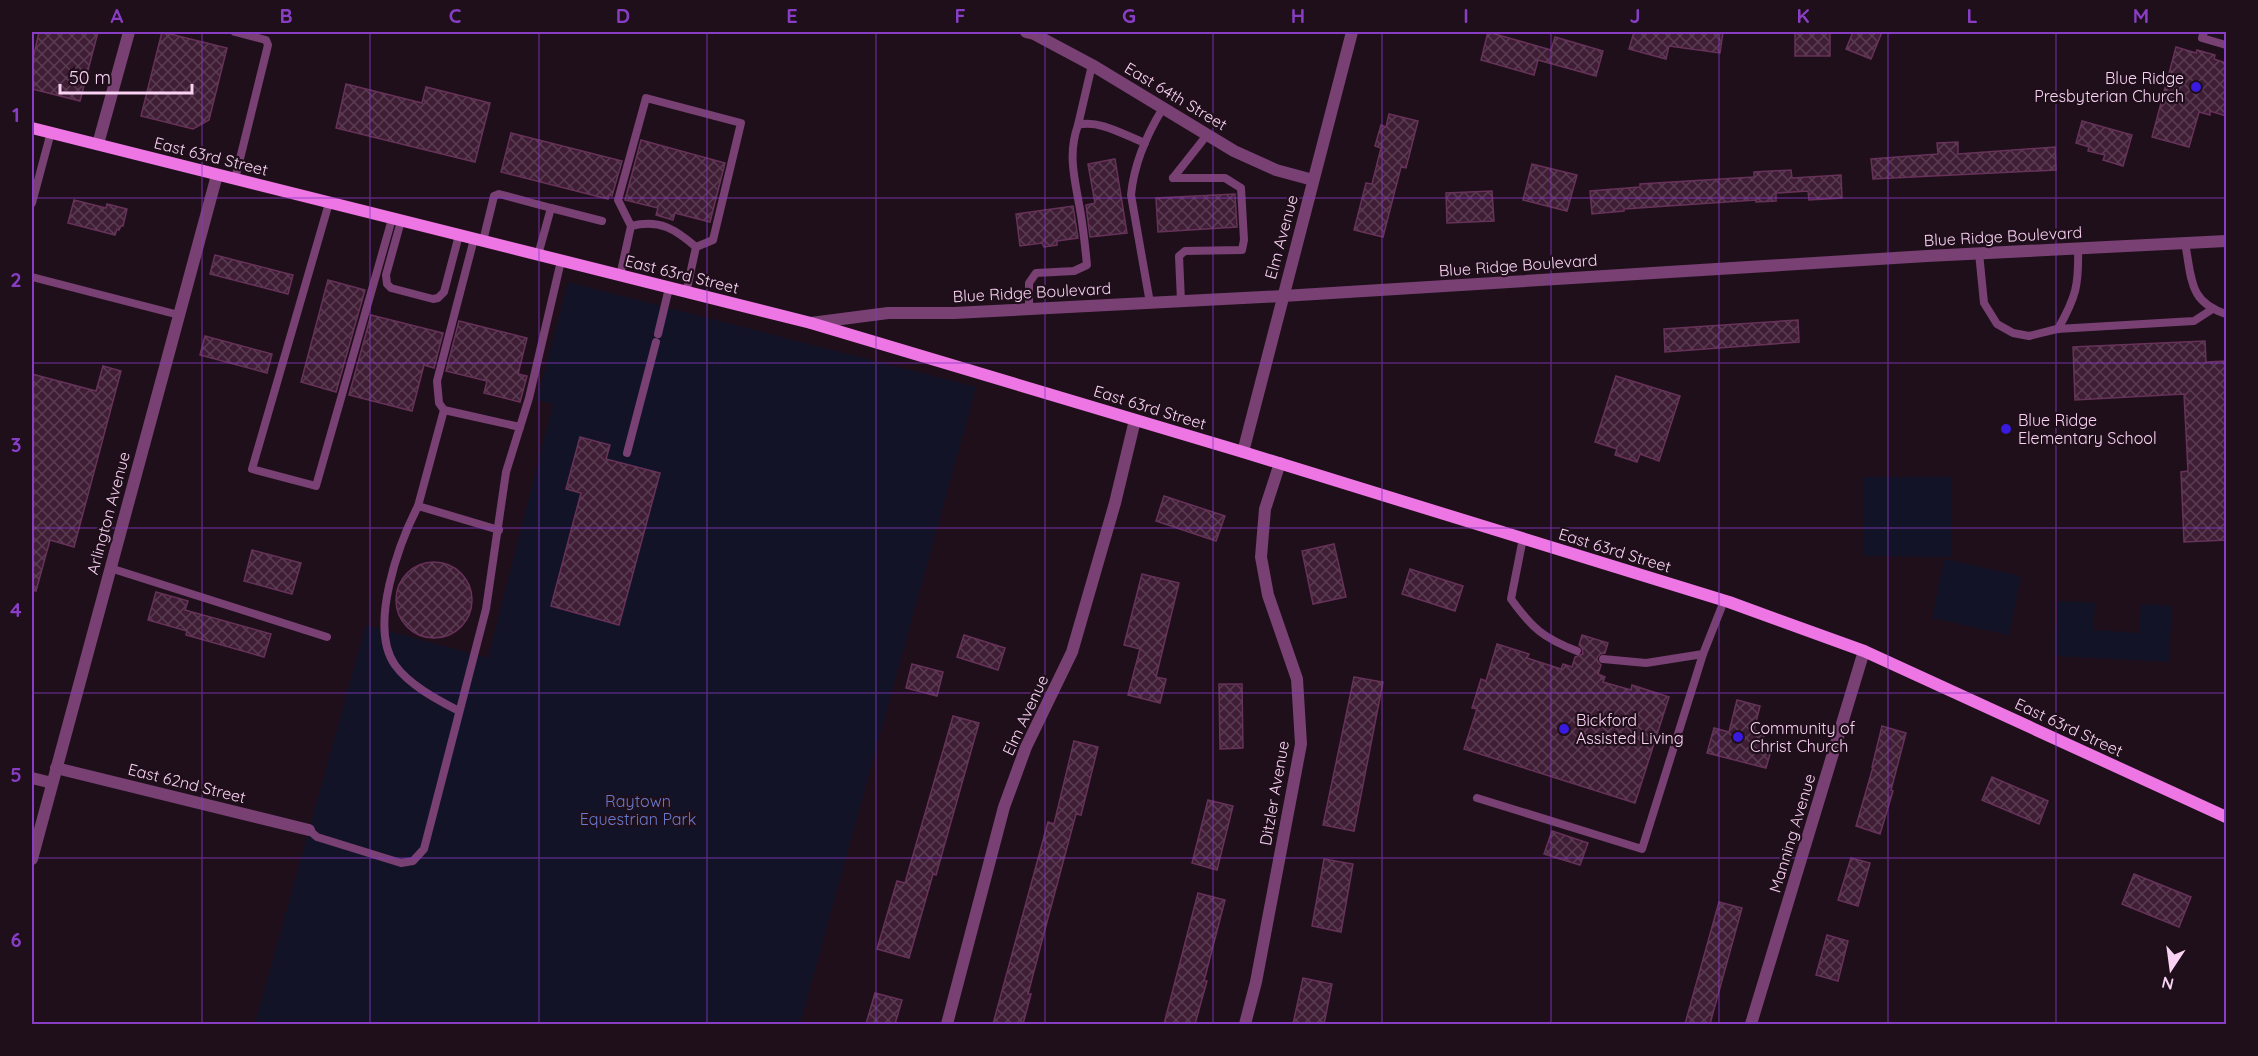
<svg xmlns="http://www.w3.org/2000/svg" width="2258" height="1056" viewBox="0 0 2258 1056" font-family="Quicksand,sans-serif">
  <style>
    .green { fill: #131328 }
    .building { fill: url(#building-cross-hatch); stroke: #673259; stroke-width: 1.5 }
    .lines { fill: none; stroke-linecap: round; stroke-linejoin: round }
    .lane { stroke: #784073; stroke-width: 8 }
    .street { stroke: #784073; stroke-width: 12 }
    .secondary { stroke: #ee75e4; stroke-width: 12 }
    .grid { fill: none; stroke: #883dc4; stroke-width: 1.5; stroke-opacity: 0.55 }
    .poi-dot { fill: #391ade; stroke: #1f0f1b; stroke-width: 2 }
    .labels { text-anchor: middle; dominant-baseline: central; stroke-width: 4.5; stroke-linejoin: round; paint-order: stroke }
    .poi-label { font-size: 16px; fill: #fad2f3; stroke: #1f0f1b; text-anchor: start }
    .street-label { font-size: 16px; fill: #fad2f3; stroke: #1f0f1b }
    .park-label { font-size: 16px; fill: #677cd1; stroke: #1f0f1b }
    .neatline { fill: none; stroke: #883dc4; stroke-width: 2 }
    .grid-label { font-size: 20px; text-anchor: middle; font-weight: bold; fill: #883dc4 }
  </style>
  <defs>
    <pattern id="building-cross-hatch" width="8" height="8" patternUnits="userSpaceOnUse" patternTransform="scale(1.5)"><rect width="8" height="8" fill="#3e1d35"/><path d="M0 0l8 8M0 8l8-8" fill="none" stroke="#5b3d53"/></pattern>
  </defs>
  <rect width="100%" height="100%" fill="#1f0f1b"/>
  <g class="green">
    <polygon points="568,282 976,387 800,1024 255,1024 366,625 488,658 553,404 537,400"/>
    <polygon points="1864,477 1952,477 1952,557 1863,556"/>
    <polygon points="1944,559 2021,576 2009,635 1932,618"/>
    <polygon points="2058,601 2095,603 2093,630 2139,633 2141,604 2172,606 2169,662 2055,656"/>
  </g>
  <g class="building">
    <polygon points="39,32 98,32 80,101 32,89 32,63"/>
    <polygon points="162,32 227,48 209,120 193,129 141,116"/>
    <polygon points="1488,32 1551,50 1555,37 1603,51 1596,76 1538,60 1534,75 1481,60"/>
    <polygon points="1634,32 1723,32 1720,53 1669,46 1666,59 1629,49"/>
    <rect x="1795" y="32" width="35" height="24"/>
    <polygon points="1853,32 1882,32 1871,59 1846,49"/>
    <polygon points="2176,47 2196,53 2197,50 2215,55 2214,59 2226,63 2226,116 2210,111 2210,115 2199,112 2189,147 2152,137"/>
    <polygon points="346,84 422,103 426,87 490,103 475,162 336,128"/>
    <polygon points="1389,114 1418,121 1406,168 1401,167 1383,237 1354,230 1366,183 1372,184 1381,148 1375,146 1381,125 1386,127"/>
    <polygon points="2082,121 2132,135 2123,166 2103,160 2105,155 2088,151 2089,147 2076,143"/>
    <polygon points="511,133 622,161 612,196 609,195 608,199 501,172"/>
    <polygon points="641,140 725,163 710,222 675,213 673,220 656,215 658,208 625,200"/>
    <polygon points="1958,142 1958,154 2055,147 2056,170 1873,179 1871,159 1938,154 1937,143"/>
    <polygon points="1115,159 1127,233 1090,237 1086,205 1095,203 1088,164"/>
    <polygon points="1532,164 1577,175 1567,211 1523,200"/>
    <polygon points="1791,170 1792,178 1841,175 1842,198 1809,200 1808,191 1776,193 1776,201 1756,202 1756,200 1624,209 1624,211 1592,214 1590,191 1640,187 1640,184 1754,177 1754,172"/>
    <polygon points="1492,191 1494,221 1447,223 1446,193"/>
    <polygon points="1235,194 1237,227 1158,232 1156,198"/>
    <polygon points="74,200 106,208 107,204 127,209 123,226 121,226 119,230 117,229 115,235 68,223"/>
    <polygon points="1073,206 1078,238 1057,241 1057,245 1044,247 1042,243 1020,246 1016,214"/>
    <polygon points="215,255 293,275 288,294 210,274"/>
    <polygon points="328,280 365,290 336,392 301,382"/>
    <polygon points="371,315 443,333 434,368 424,365 412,411 349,395"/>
    <polygon points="1798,320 1799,342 1665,352 1664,329"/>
    <polygon points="459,321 527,338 518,374 527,376 520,402 484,393 487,381 446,371"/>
    <polygon points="205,336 272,354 267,373 200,355"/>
    <polygon points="2205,341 2206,362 2226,361 2226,540 2184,542 2181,472 2188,471 2184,394 2075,400 2073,347"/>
    <polygon points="103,366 121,371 74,547 50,540 36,591 32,590 32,374 96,391"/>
    <polygon points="1616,376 1680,396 1659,461 1640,454 1637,462 1615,455 1617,449 1595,442"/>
    <polygon points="580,437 610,445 606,459 660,473 619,625 551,606 581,493 566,489"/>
    <polygon points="1164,496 1225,516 1216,541 1156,521"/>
    <polygon points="1334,544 1346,597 1313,604 1302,551"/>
    <polygon points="252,550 301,563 292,594 244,581"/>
    <circle cx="434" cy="600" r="38"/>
    <polygon points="1410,569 1463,586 1455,611 1402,594"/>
    <polygon points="1142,574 1179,583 1156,677 1166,679 1160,703 1128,695 1140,649 1124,645"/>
    <polygon points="156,592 188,601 185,610 271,634 264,657 186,635 187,631 148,620"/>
    <polygon points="964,635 1005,648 998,670 957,657"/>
    <polygon points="1582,635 1608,643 1605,653 1600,654 1597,658 1598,662 1601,665 1598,674 1605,677 1603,682 1631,690 1632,685 1669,697 1635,803 1464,749 1477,709 1472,708 1481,679 1486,681 1497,644 1529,654 1527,658 1561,669 1563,664 1572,667 1575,657 1583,654 1582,648 1579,645"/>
    <polygon points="912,664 943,672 937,696 906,688"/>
    <polygon points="1354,677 1383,682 1354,831 1323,825"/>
    <polygon points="1219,684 1242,684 1243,748 1220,749"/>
    <polygon points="1737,700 1760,706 1754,730 1765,733 1762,741 1773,744 1766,768 1707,753 1714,728 1729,732"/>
    <polygon points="953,716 979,723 936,875 933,874 909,958 877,949 897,881 905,883"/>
    <polygon points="1882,726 1906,733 1891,790 1893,791 1880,834 1856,826 1873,767 1872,767"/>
    <polygon points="1074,741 1098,747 1081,815 1076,814 1048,918 1028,994 1031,994 1023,1024 993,1024 1048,822 1054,824"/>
    <polygon points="1992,777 2048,801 2039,824 1982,800"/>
    <polygon points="1208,800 1233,806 1217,870 1192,863"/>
    <polygon points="1552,831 1588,843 1580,865 1544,854"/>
    <polygon points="1851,858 1870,863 1858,906 1838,900"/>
    <polygon points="1324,859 1353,864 1341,932 1312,926"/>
    <polygon points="2134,874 2191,897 2179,927 2122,904"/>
    <polygon points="1198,893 1225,900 1204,981 1207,981 1195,1024 1164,1024"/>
    <polygon points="1719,902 1742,908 1710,1024 1685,1024"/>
    <polygon points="1827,935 1848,941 1838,981 1816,975"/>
    <polygon points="1303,978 1332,984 1324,1024 1293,1024"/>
    <polygon points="875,993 902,1000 895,1024 866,1024"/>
  </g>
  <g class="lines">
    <g class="lane">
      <polyline points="235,32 266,40 268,45 235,179"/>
      <polyline points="2204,32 2202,38 2226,45"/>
      <polyline points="1078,125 1092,65"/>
      <polyline points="1173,178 1225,178 1241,188 1244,240 1242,250 1185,251 1179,256 1181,301"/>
      <polyline points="1173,178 1207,135"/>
      <polyline points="32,203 51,132"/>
      <polyline points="329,203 252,469 316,486 392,219"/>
      <polyline points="401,221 386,275 387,284 391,288 433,299 438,298 444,292 459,235"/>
      <path d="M 631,226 C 660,219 675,229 696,247"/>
      <polyline points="474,239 437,381 439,403 444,410 418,506 499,530"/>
      <polyline points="483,241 494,196 499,194 551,208"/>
      <path d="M 2185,243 C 2192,278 2188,302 2226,314"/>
      <polyline points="1979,253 1984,303 1997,324 2013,333 2029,336 2057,329 2194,321 2211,310"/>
      <polyline points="538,255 551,208 602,221"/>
      <polyline points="620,276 631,226 618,200 646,98 741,123 713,240 696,247 686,293"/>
      <polyline points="32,277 179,315"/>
      <path d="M 1150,303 L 1131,195 C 1134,163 1147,134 1163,108"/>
      <path d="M 1029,309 L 1029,283 L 1036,273 L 1074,271 L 1087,265 C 1085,245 1083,224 1079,204 C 1074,176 1068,153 1078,125 C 1099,119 1126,136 1145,143"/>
      <path d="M 2058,329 C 2076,297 2079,285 2078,249"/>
      <polyline points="658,334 669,288"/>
      <polyline points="444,410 520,427"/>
      <polyline points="627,453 656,342"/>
      <path d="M 418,506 C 399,543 368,627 395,665 C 409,685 438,700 459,711"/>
      <path d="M 1523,538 L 1511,599 C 1532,628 1543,638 1577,651"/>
      <polyline points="110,568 327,637"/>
      <polyline points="1603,659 1646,663 1703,654 1724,601"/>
      <polyline points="1477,798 1642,849 1703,654"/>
      <polyline points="309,830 317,837 401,863 413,861 424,849 486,609 506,472 529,398 561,261"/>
    </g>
    <g class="street">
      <polyline points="1026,32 1034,34 1092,65 1234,151 1276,170 1313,180"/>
      <polyline points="98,144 129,32"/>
      <polyline points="811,323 888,313 954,313 1283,296 1927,256 2226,241"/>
      <polyline points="1243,452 1352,32"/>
      <polyline points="56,768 309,830"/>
      <polyline points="32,778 52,783"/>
      <polyline points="32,859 217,175"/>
      <polyline points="947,1024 1004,807 1026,747 1072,652 1115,503 1135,420"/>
      <polyline points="1245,1024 1256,982 1301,744 1297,679 1268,595 1261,557 1265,509 1280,463"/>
      <polyline points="1751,1024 1864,651"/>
    </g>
    <polyline class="secondary" points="32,128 811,323 1243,452 1729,602 1864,651 2226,817"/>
  </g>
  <path class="grid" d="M 202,32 L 202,1024M 370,32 L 370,1024M 539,32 L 539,1024M 707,32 L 707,1024M 876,32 L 876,1024M 1045,32 L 1045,1024M 1213,32 L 1213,1024M 1382,32 L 1382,1024M 1551,32 L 1551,1024M 1719,32 L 1719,1024M 1888,32 L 1888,1024M 2056,32 L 2056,1024M 32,198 L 2226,198M 32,363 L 2226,363M 32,528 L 2226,528M 32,693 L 2226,693M 32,858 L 2226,858"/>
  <g class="poi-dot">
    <circle cx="2196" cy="87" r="6"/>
    <circle cx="2006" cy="429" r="6"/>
    <circle cx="1564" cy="729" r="6"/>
    <circle cx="1738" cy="737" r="6"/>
  </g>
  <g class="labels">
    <g class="poi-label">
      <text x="2184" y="78" text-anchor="end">Blue Ridge<tspan x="2184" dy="18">Presbyterian Church</tspan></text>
      <text x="2018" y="420">Blue Ridge<tspan x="2018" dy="18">Elementary School</tspan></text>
      <text x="1576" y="720">Bickford<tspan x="1576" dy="18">Assisted Living</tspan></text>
      <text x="1750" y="728">Community of<tspan x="1750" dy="18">Christ Church</tspan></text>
    </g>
    <g class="street-label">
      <text transform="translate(1176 96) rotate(31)">East 64th Street</text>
      <text transform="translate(211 156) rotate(14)">East 63rd Street</text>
      <text transform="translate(2003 236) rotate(-3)">Blue Ridge Boulevard</text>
      <text transform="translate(1281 237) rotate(-75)">Elm Avenue</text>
      <text transform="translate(1518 265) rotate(-4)">Blue Ridge Boulevard</text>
      <text transform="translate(682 274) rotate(14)">East 63rd Street</text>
      <text transform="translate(1032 292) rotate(-3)">Blue Ridge Boulevard</text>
      <text transform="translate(1150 407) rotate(17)">East 63rd Street</text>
      <text transform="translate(108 513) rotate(-75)">Arlington Avenue</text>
      <text transform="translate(1615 550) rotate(17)">East 63rd Street</text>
      <text transform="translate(1025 715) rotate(-65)">Elm Avenue</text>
      <text transform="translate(2069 727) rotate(25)">East 63rd Street</text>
      <text transform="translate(187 783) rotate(14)">East 62nd Street</text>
      <text transform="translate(1274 793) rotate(-80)">Ditzler Avenue</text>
      <text transform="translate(1792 833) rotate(-73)">Manning Avenue</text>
    </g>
    <g class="park-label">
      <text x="638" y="801">Raytown<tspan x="638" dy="18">Equestrian Park</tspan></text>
    </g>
  </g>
  <rect width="2258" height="1056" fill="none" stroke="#1f0f1b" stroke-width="66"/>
  <g transform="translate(2171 969) rotate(193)" stroke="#1f0f1b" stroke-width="4.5" paint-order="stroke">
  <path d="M0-4.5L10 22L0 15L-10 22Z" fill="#fad2f3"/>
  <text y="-9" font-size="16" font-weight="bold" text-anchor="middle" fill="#fad2f3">N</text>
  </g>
  <path d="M60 84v9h132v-9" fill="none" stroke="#fad2f3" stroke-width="3"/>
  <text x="69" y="84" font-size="18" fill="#fad2f3" stroke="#1f0f1b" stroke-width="4.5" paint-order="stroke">50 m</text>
  <rect x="33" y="33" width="2192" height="990" class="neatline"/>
  <g class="grid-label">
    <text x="117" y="23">A</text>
    <text x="286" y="23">B</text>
    <text x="455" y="23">C</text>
    <text x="623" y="23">D</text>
    <text x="792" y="23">E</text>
    <text x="960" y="23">F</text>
    <text x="1129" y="23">G</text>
    <text x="1298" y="23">H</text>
    <text x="1466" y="23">I</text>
    <text x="1635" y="23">J</text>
    <text x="1803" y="23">K</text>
    <text x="1972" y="23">L</text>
    <text x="2141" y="23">M</text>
    <text x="16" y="122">1</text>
    <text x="16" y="287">2</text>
    <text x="16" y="452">3</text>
    <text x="16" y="617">4</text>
    <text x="16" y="782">5</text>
    <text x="16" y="947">6</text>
  </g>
</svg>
